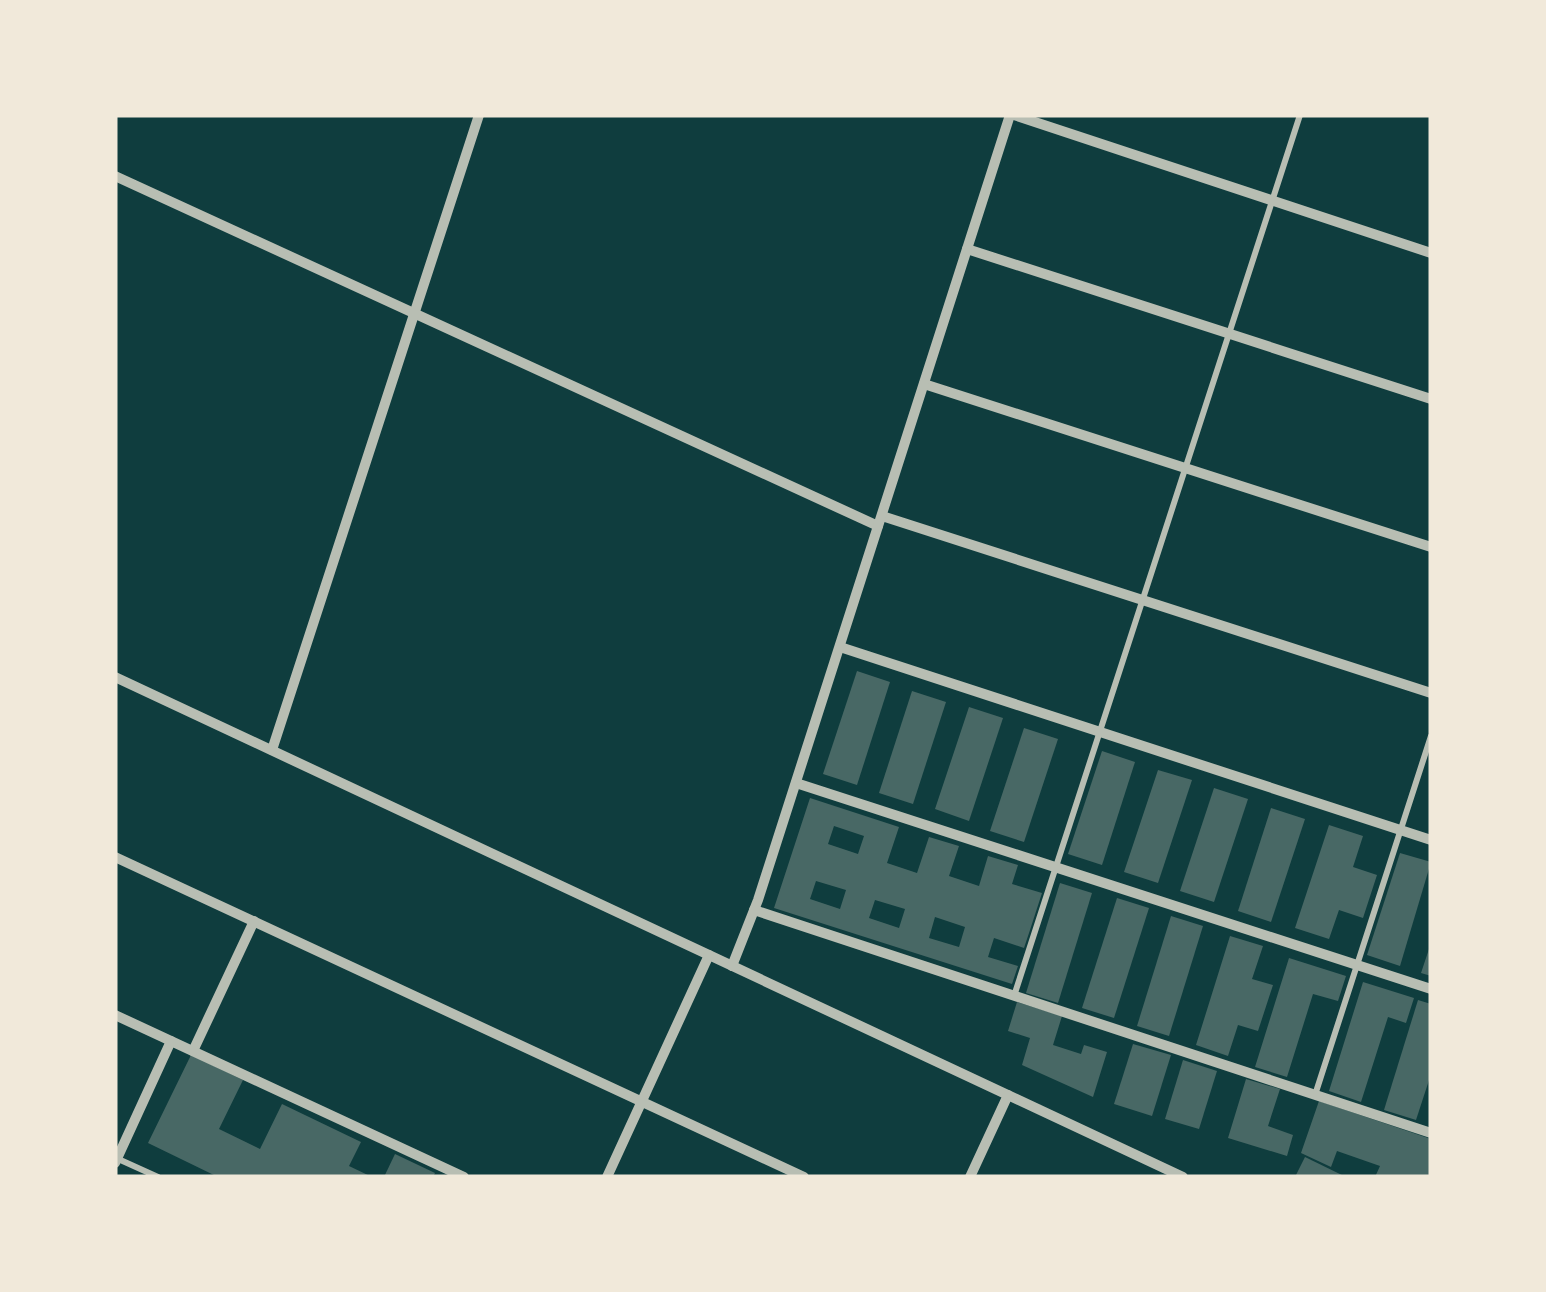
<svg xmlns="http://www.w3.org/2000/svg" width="1546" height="1292" viewBox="0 0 1546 1292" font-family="'Exo 2',sans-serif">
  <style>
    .building { fill: #486865; fill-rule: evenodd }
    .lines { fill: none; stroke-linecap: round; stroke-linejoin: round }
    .service { stroke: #b8beb3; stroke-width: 6 }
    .minor { stroke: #b8beb3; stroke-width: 10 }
  </style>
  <rect width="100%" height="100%" fill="#0f3d3e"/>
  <g class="building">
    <polygon points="857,671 890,682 857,785 823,774"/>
    <polygon points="912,691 946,702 913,804 879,793"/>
    <polygon points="969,707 1003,718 969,821 935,809"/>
    <polygon points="1024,728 1058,739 1024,842 990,831"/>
    <polygon points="1102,751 1135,762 1102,865 1068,854"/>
    <polygon points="1158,770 1192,780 1158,883 1124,872"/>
    <polygon points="1214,788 1248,799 1214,902 1180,891"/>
    <path d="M 810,798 L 899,827 L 887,863 L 917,873 L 929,837 L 959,846 L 949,876 L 979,886 L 988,856 L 1018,865 L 1012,884 L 1042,893 L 1030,930 L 1024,948 L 994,938 L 988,957 L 1018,966 L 1012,984 L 774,908 ZM 834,826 L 864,836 L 858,854 L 828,844 ZM 816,881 L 846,890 L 840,909 L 810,899 ZM 875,900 L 905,909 L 899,928 L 869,918 ZM 935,917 L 965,927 L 959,947 L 929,938 Z"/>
    <polygon points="1271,808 1305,819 1271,922 1238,911"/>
    <polygon points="1329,825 1363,836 1353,867 1377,875 1363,918 1339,910 1329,939 1295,928"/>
    <polygon points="1400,853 1431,862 1400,966 1367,955"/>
    <polygon points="1060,883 1092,893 1058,1003 1026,993"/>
    <polygon points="1117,898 1149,908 1114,1018 1082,1008"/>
    <polygon points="1171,916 1203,926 1169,1036 1137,1026"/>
    <polygon points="1230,936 1263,946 1252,979 1273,985 1258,1031 1238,1025 1228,1056 1196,1045"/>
    <polygon points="1430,946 1431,946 1431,976 1421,973"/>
    <polygon points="1289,958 1346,976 1338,1001 1313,994 1287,1077 1255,1067"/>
    <polygon points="1363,982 1414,998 1406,1023 1388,1017 1361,1102 1329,1091"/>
    <polygon points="1418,1000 1431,1004 1431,1074 1416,1120 1384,1110"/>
    <polygon points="1017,1002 1062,1016 1053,1045 1081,1054 1084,1045 1107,1052 1093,1097 1022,1065 1030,1038 1008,1031"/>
    <polygon points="1133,1044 1171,1055 1152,1116 1114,1104"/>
    <polygon points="191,1055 243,1080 219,1129 260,1149 282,1104 361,1142 349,1166 372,1177 218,1177 148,1143"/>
    <polygon points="1183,1060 1217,1071 1199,1129 1165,1119"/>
    <polygon points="1246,1079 1280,1089 1268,1126 1293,1135 1287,1156 1228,1138"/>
    <polygon points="1319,1101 1431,1139 1430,1177 1375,1177 1380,1166 1337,1151 1331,1167 1301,1153"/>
    <polygon points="395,1154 435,1173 433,1177 384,1177"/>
    <polygon points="1305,1157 1346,1177 1295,1177"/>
  </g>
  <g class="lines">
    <g class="service">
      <polyline points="1014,996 1300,115"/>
      <polyline points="1315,1095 1431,736"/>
      <polyline points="116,1158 158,1177"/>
    </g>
    <g class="minor">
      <polyline points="1014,115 1431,253"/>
      <polyline points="115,176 878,526"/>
      <polyline points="967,249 1431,399"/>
      <polyline points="924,384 1431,547"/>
      <polyline points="882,516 1431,693"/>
      <polyline points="840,647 1431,840"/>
      <polyline points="115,677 1183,1177"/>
      <polyline points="272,750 479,115"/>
      <polyline points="796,783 1431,989"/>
      <polyline points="115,857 804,1177"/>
      <polyline points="754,910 1431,1133"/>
      <polyline points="732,966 758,900 1010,115"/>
      <polyline points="115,1015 464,1177"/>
      <polyline points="193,1051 254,921"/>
      <polyline points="115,1163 171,1041"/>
      <polyline points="607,1177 709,955"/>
      <polyline points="970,1177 1008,1095"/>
    </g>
  </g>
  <rect width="1546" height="1292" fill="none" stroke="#f1e9da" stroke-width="235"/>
</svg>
